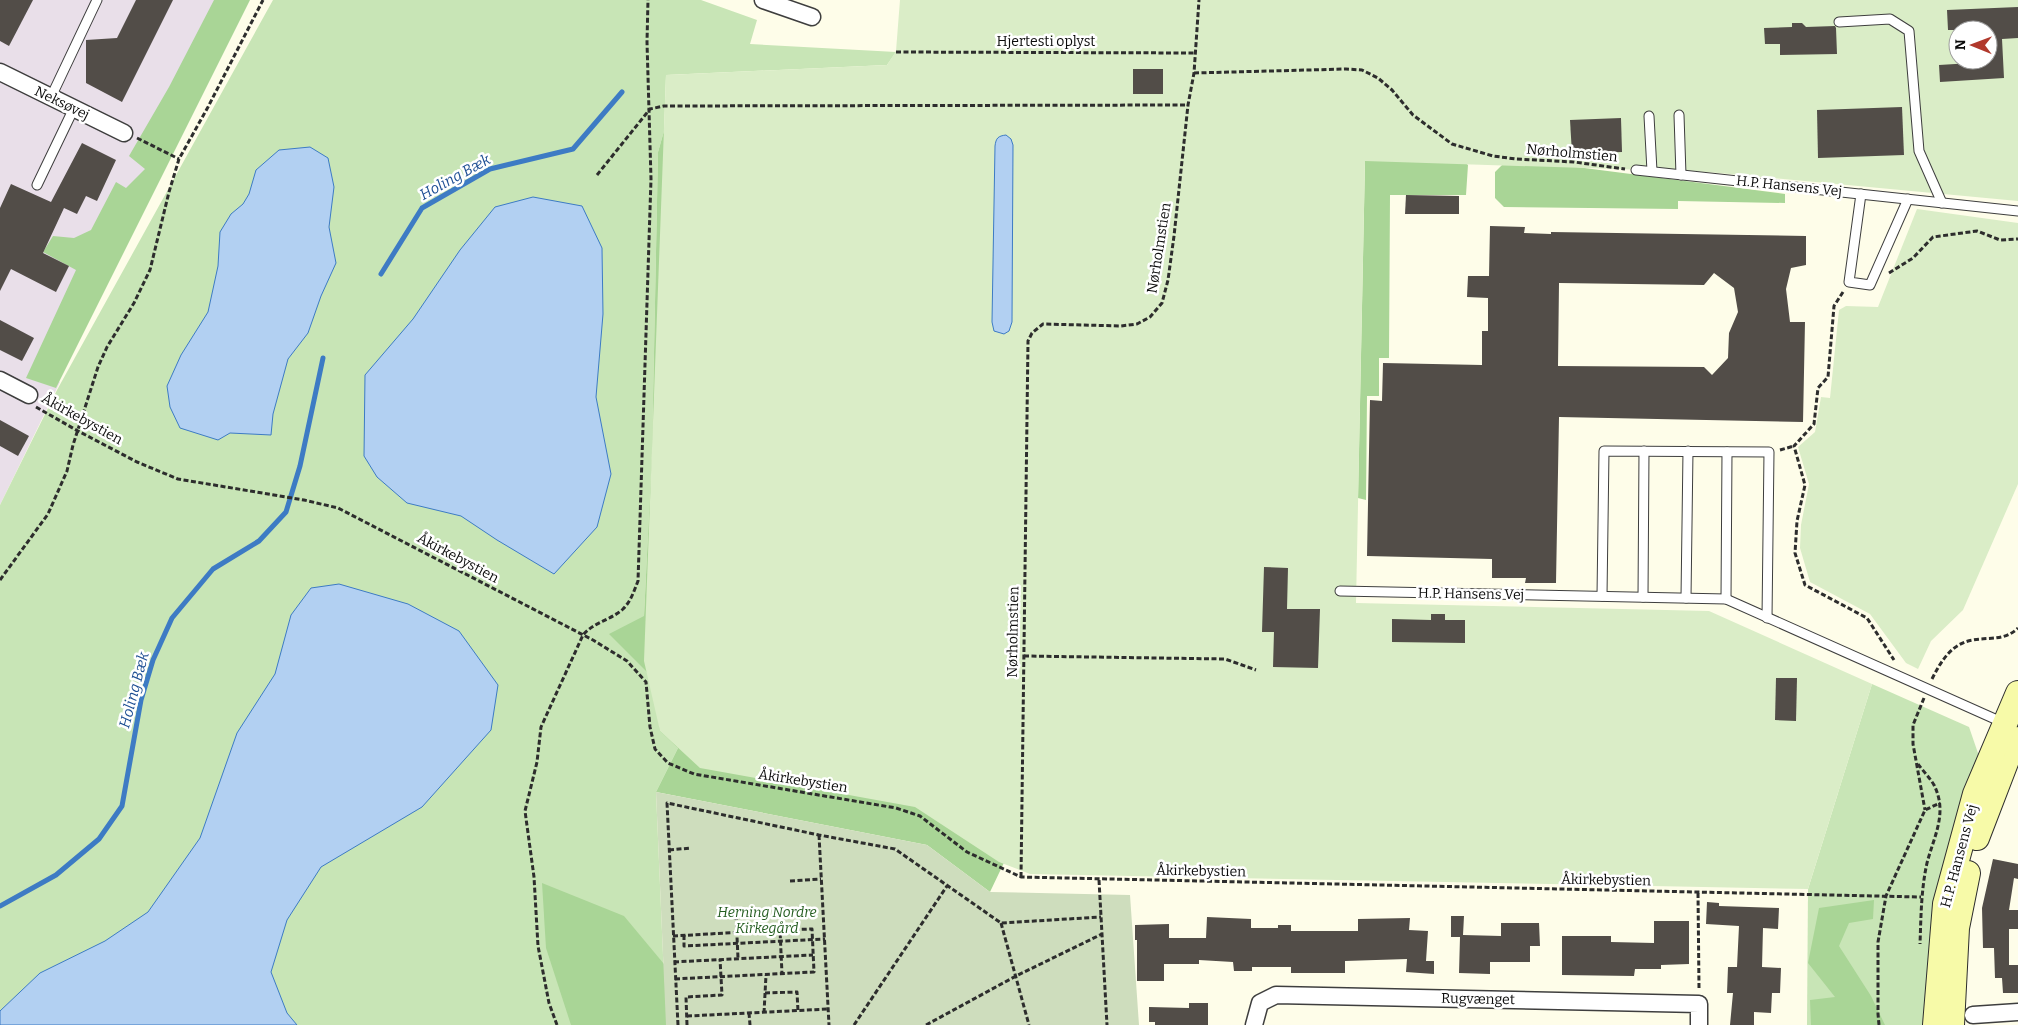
<svg xmlns="http://www.w3.org/2000/svg" width="2018" height="1025" viewBox="0 0 2018 1025" font-family="Bitter,serif">
  <style>
    .industrial { fill: #e9dfe9 }
    .green { fill: #c8e5b6 }
    .forest { fill: #a9d596 }
    .cemetery { fill: #ceddbd }
    .pitch { fill: #daedc7; fill-rule: evenodd }
    .water { fill: #b2d0f2; stroke: #3d7bc4 }
    .lines { fill: none; stroke-linecap: round; stroke-linejoin: round }
    .stream { stroke: #3d7bc4; stroke-width: 5 }
    .building { fill: #524d48; fill-rule: evenodd }
    .lane-casing { stroke: #3e3e3e; stroke-width: 11 }
    .street-casing { stroke: #3e3e3e; stroke-width: 19 }
    .secondary-casing { stroke: #2d2d2d; stroke-width: 26 }
    .path { stroke: #2d2d2d; stroke-width: 3; stroke-dasharray: 5 2.5; stroke-linecap: butt }
    .lane { stroke: #fff; stroke-width: 9 }
    .street { stroke: #fff; stroke-width: 16 }
    .secondary { stroke: #f7faa8; stroke-width: 24 }
    .labels { text-anchor: middle; dominant-baseline: central; stroke-width: 5; stroke-linejoin: round; paint-order: stroke }
    .street-label { font-size: 14px; fill: #0b0b0b; stroke: #fff }
    .park-label { font-size: 14px; font-style: italic; fill: #245d20; stroke: #fff }
    .water-label { font-size: 15px; font-style: italic; fill: #1d4e93; stroke: #fff }
  </style>
  <rect width="100%" height="100%" fill="#fefde9"/>
  <polygon class="industrial" points="0,0 246,0 48,375 60,382 0,505"/>
  <g class="green">
    <polygon points="273,0 701,0 757,20 750,44 896,52 887,65 666,75 664,131 658,152 652,452 644,616 652,677 678,748 656,792 666,1025 0,1025 0,505 57,390"/>
    <polygon points="1872,684 1969,727 1979,756 1924,1025 1807,1025 1808,889"/>
  </g>
  <g class="forest">
    <polygon points="214,0 250,0 56,388 26,378 76,270 43,252 53,236 74,238 91,230 116,182 126,188 145,169 129,156 169,87"/>
    <polygon points="664,131 989,759 1011,848 990,892 927,845 656,792 678,748 660,731 652,677 609,634 644,616 652,452 658,152"/>
    <polygon points="1365,161 1463,161 1468,165 1466,195 1390,195 1389,358 1379,358 1379,396 1367,396 1366,500 1358,498"/>
    <polygon points="1505,162 1561,165 1785,194 1785,203 1678,201 1678,209 1504,207 1495,198 1495,172"/>
    <polygon points="542,883 624,916 664,964 667,1025 571,1025 546,948"/>
    <polygon points="1874,900 1873,919 1849,923 1839,946 1871,996 1885,1025 1811,1025 1810,1000 1835,997 1808,963 1819,908"/>
  </g>
  <polygon class="cemetery" points="656,792 927,845 990,892 1130,895 1139,1025 666,1025"/>
  <g class="pitch">
    <path d="M 900,0 L 2018,0 L 2018,201 L 1708,172 L 1365,161 L 1356,603 L 1709,611 L 1872,684 L 1808,889 L 1030,874 L 999,862 L 915,807 L 700,768 L 660,731 L 644,661 L 666,75 L 887,65 L 896,51 ZM 1958,30 L 1988,30 L 1988,60 L 1958,60 Z"/>
    <polygon points="1917,209 2018,223 2018,484 1963,610 1931,641 1918,669 1906,663 1870,614 1810,582 1800,548 1801,525 1809,484 1798,447 1815,432 1821,397 1830,398 1839,310 1846,306 1878,307"/>
  </g>
  <g class="water">
    <path d="M 1006,135 L 1011,139 L 1013,145 L 1012,322 L 1009,331 L 1004,334 L 994,331 L 992,322 L 995,146 C 996,138 998,136 1006,135 Z"/>
    <polygon points="310,147 328,158 334,187 329,227 336,263 321,296 308,333 288,359 273,414 271,435 230,433 218,440 180,428 170,407 167,386 181,355 208,312 218,266 220,232 231,214 243,204 249,194 256,170 279,150"/>
    <polygon points="533,197 582,206 602,248 603,314 596,397 611,474 597,527 554,574 497,540 461,516 407,503 377,477 364,456 365,375 413,319 460,250 495,207"/>
    <polygon points="339,584 408,604 459,631 498,685 491,730 422,807 321,867 287,920 271,972 287,1013 297,1025 0,1025 0,1011 40,973 105,941 148,912 200,838 237,733 275,674 291,615 311,588"/>
  </g>
  <g class="lines">
    <g class="stream">
      <polyline points="381,274 422,208 490,169 573,149 622,92"/>
      <polyline points="0,906 56,875 99,839 122,806 141,700 153,660 172,618 213,569 259,541 286,512 300,466 323,358"/>
    </g>
  </g>
  <g class="building">
    <polygon points="0,0 33,0 9,46 0,41"/>
    <polygon points="136,0 173,0 122,102 86,83 86,40 117,38"/>
    <polygon points="2018,7 2018,38 2002,39 2004,78 1940,82 1939,65 1988,62 1988,30 1948,30 1947,10"/>
    <polygon points="1792,23 1802,23 1806,27 1835,26 1836,28 1837,54 1780,55 1780,44 1765,44 1764,28 1792,27"/>
    <rect x="1133" y="69" width="30" height="25"/>
    <polygon points="1902,107 1904,155 1818,158 1817,110"/>
    <polygon points="1621,118 1622,152 1572,154 1570,120"/>
    <polygon points="82,143 116,160 97,201 86,196 77,214 64,208 43,253 69,266 56,292 11,269 0,291 0,208 11,184 51,202"/>
    <polygon points="1406,195 1459,196 1459,214 1405,214"/>
    <path d="M 1490,226 L 1525,227 L 1524,233 L 1551,234 L 1551,232 L 1806,236 L 1806,265 L 1791,268 L 1786,289 L 1790,322 L 1805,322 L 1803,422 L 1559,417 L 1556,583 L 1525,583 L 1526,578 L 1492,578 L 1492,559 L 1367,556 L 1370,400 L 1382,401 L 1383,363 L 1482,365 L 1482,331 L 1488,331 L 1488,298 L 1467,297 L 1468,276 L 1489,276 ZM 1714,273 L 1734,288 L 1738,312 L 1729,333 L 1728,358 L 1712,375 L 1704,367 L 1558,366 L 1559,283 L 1704,285 Z"/>
    <polygon points="0,320 34,338 22,361 0,350"/>
    <polygon points="0,420 29,436 18,456 0,446"/>
    <polygon points="1264,567 1288,568 1287,609 1320,609 1318,668 1273,667 1274,632 1262,632"/>
    <polygon points="1431,614 1445,614 1445,620 1465,620 1465,643 1392,642 1392,619 1431,620"/>
    <polygon points="1776,678 1797,678 1796,721 1775,720"/>
    <polygon points="1993,859 2018,864 2018,879 2014,878 2009,910 2018,910 2018,929 2009,929 2009,965 2018,965 2018,993 2003,993 2002,978 1995,978 1994,948 1983,948 1982,908"/>
    <polygon points="1707,902 1719,903 1719,906 1779,908 1778,929 1763,928 1762,967 1781,968 1780,993 1772,993 1771,1013 1754,1012 1754,1025 1730,1025 1733,993 1727,993 1728,967 1737,967 1739,926 1706,924"/>
    <polygon points="1451,916 1464,916 1463,935 1501,936 1501,923 1539,923 1540,946 1530,946 1530,962 1490,962 1490,974 1459,973 1460,937 1451,937"/>
    <polygon points="1207,917 1251,919 1251,928 1278,928 1278,925 1291,925 1291,931 1358,931 1358,919 1410,918 1409,930 1428,931 1426,961 1434,961 1434,974 1406,972 1407,959 1345,961 1345,973 1291,973 1291,967 1252,967 1252,971 1234,971 1233,962 1199,960 1199,964 1164,964 1164,981 1137,981 1137,940 1135,940 1135,925 1169,924 1169,938 1206,938"/>
    <polygon points="1654,921 1689,921 1689,964 1661,965 1661,969 1635,969 1634,976 1562,975 1562,936 1611,936 1611,942 1654,943"/>
    <polygon points="1189,1003 1208,1003 1208,1025 1155,1025 1155,1022 1149,1022 1149,1007 1189,1008"/>
  </g>
  <g class="lines">
    <g class="lane-casing">
      <g id="lane">
        <polyline points="1839,22 1890,19 1909,31 1919,151 1942,203"/>
        <polyline points="51,97 97,0"/>
        <polyline points="1679,115 1681,175"/>
        <polyline points="1649,116 1652,171"/>
        <polyline points="1636,170 2018,211"/>
        <polyline points="37,185 74,108"/>
        <polyline points="1861,194 1849,282 1870,285 1908,199"/>
        <polyline points="1340,591 1726,599 2004,723"/>
        <polyline points="1602,596 1604,451 1769,452 1767,618"/>
        <polyline points="1643,597 1644,451"/>
        <polyline points="1686,598 1688,451"/>
        <polyline points="1726,599 1727,452"/>
      </g>
    </g>
    <g class="street-casing">
      <g id="street">
        <polyline points="763,0 812,17"/>
        <polyline points="0,72 124,133"/>
        <polyline points="0,380 29,395"/>
        <polyline points="1973,1015 2018,1012"/>
        <polyline points="1254,1025 1260,1003 1276,995 1699,1004 1699,1025"/>
      </g>
    </g>
    <g class="secondary-casing">
      <g id="secondary">
        <polyline points="1977,838 2015,739"/>
        <polyline points="1935,1025 1945,904 1975,794 2018,693"/>
        <polyline points="1952,1025 1957,928 1968,873"/>
      </g>
    </g>
    <g class="path">
      <polyline points="896,52 1195,53"/>
      <polyline points="1194,73 1346,69 1362,70 1378,78 1392,90 1413,115 1452,144 1493,156 1516,159 1574,162 1625,169"/>
      <polyline points="137,138 179,159"/>
      <polyline points="597,175 650,109 664,106 1188,105"/>
      <polyline points="1889,273 1913,258 1933,237 1977,231 2000,240 2018,239"/>
      <polyline points="1843,292 1834,306 1828,377 1818,388 1814,424 1794,446 1805,485 1797,521 1795,553 1805,585 1867,618 1894,660"/>
      <polyline points="36,407 78,431 137,462 178,479 304,500 338,508 593,640 627,661 646,682 650,727 655,749 668,763 694,774 896,808 920,816 967,852 1021,877 1921,897"/>
      <polyline points="1780,450 1794,446"/>
      <polyline points="0,580 48,514 67,471 73,445 98,367 107,347 134,303 150,270 169,192 179,159 208,107 263,0"/>
      <polyline points="1024,656 1225,659 1256,670"/>
      <path d="M 1932,679 C 1941,661 1952,643 1973,640 C 1989,637 2005,641 2018,628"/>
      <polyline points="1924,698 1913,725 1913,744 1925,810"/>
      <path d="M 1918,764 C 1923,771 1930,778 1934,785 C 1948,813 1934,836 1927,863 C 1921,890 1921,917 1920,944"/>
      <polyline points="819,835 829,1025"/>
      <polyline points="669,850 691,848"/>
      <polyline points="1021,877 1028,341 1032,333 1043,324 1121,326 1137,324 1150,317 1162,303 1168,280 1174,236 1188,105 1194,73 1199,0"/>
      <polyline points="1099,880 1107,1025"/>
      <polyline points="790,881 821,879"/>
      <polyline points="1698,893 1699,988"/>
      <polyline points="736,915 738,958"/>
      <polyline points="1001,923 1029,1025"/>
      <polyline points="684,935 684,946 825,939"/>
      <polyline points="673,936 780,930"/>
      <polyline points="674,962 813,955"/>
      <polyline points="675,979 814,972 812,929 780,930 782,974"/>
      <polyline points="765,993 797,992 798,1011"/>
      <polyline points="749,1013 750,1025"/>
      <polyline points="764,1013 766,975"/>
      <polyline points="687,1016 828,1009"/>
      <path d="M 557,1025 L 549,1003 L 538,946 L 534,877 L 525,811 L 537,762 L 541,727 L 583,635 C 594,622 611,620 623,609 C 631,601 634,591 638,581 L 651,179 L 647,42 L 648,0"/>
      <polyline points="678,1025 667,803 819,835 895,849 1001,923 1101,917"/>
      <polyline points="687,1025 686,997 722,995 720,959"/>
      <polyline points="854,1025 947,886"/>
      <polyline points="926,1025 1016,976 1102,934"/>
      <polyline points="1879,1025 1878,1014 1878,942 1886,896 1925,810 1940,803"/>
    </g>
    <use href="#lane" class="lane"/>
    <use href="#street" class="street"/>
    <use href="#secondary" class="secondary"/>
  </g>
  <g class="labels">
    <g class="street-label">
      <text x="1046" y="41">Hjertesti oplyst</text>
      <text transform="translate(62 103) rotate(26)">Neksøvej</text>
      <text transform="translate(1572 153) rotate(5)">Nørholmstien</text>
      <text transform="translate(1789 186) rotate(6)">H.P. Hansens Vej</text>
      <text transform="translate(1159 248) rotate(-81)">Nørholmstien</text>
      <text transform="translate(82 419) rotate(29)">Åkirkebystien</text>
      <text transform="translate(458 558) rotate(28)">Åkirkebystien</text>
      <text transform="translate(1471 594) rotate(1)">H.P. Hansens Vej</text>
      <text transform="translate(1013 632) rotate(-89)">Nørholmstien</text>
      <text transform="translate(803 781) rotate(9)">Åkirkebystien</text>
      <text transform="translate(1959 856) rotate(-75)">H.P. Hansens Vej</text>
      <text transform="translate(1201 871) rotate(1)">Åkirkebystien</text>
      <text transform="translate(1606 880) rotate(1)">Åkirkebystien</text>
      <text transform="translate(1478 999) rotate(1)">Rugvænget</text>
    </g>
    <g class="park-label">
      <text x="767" y="912">Herning Nordre<tspan x="767" dy="16">Kirkegård</tspan></text>
    </g>
    <g class="water-label">
      <text transform="translate(455 177) rotate(-29)">Holing Bæk</text>
      <text transform="translate(134 690) rotate(-75)">Holing Bæk</text>
    </g>
  </g>
  <g transform="translate(1973 45) rotate(271)"><circle r="24" fill="#ffffff" stroke="#9d9d9d"/>
  <path d="M0-4L9 19L0 12L-9 19Z" fill="#b1392c"/>
  <text y="-8" font-size="14" font-weight="bold" text-anchor="middle" fill="#0b0b0b">N</text>
  </g>
</svg>
